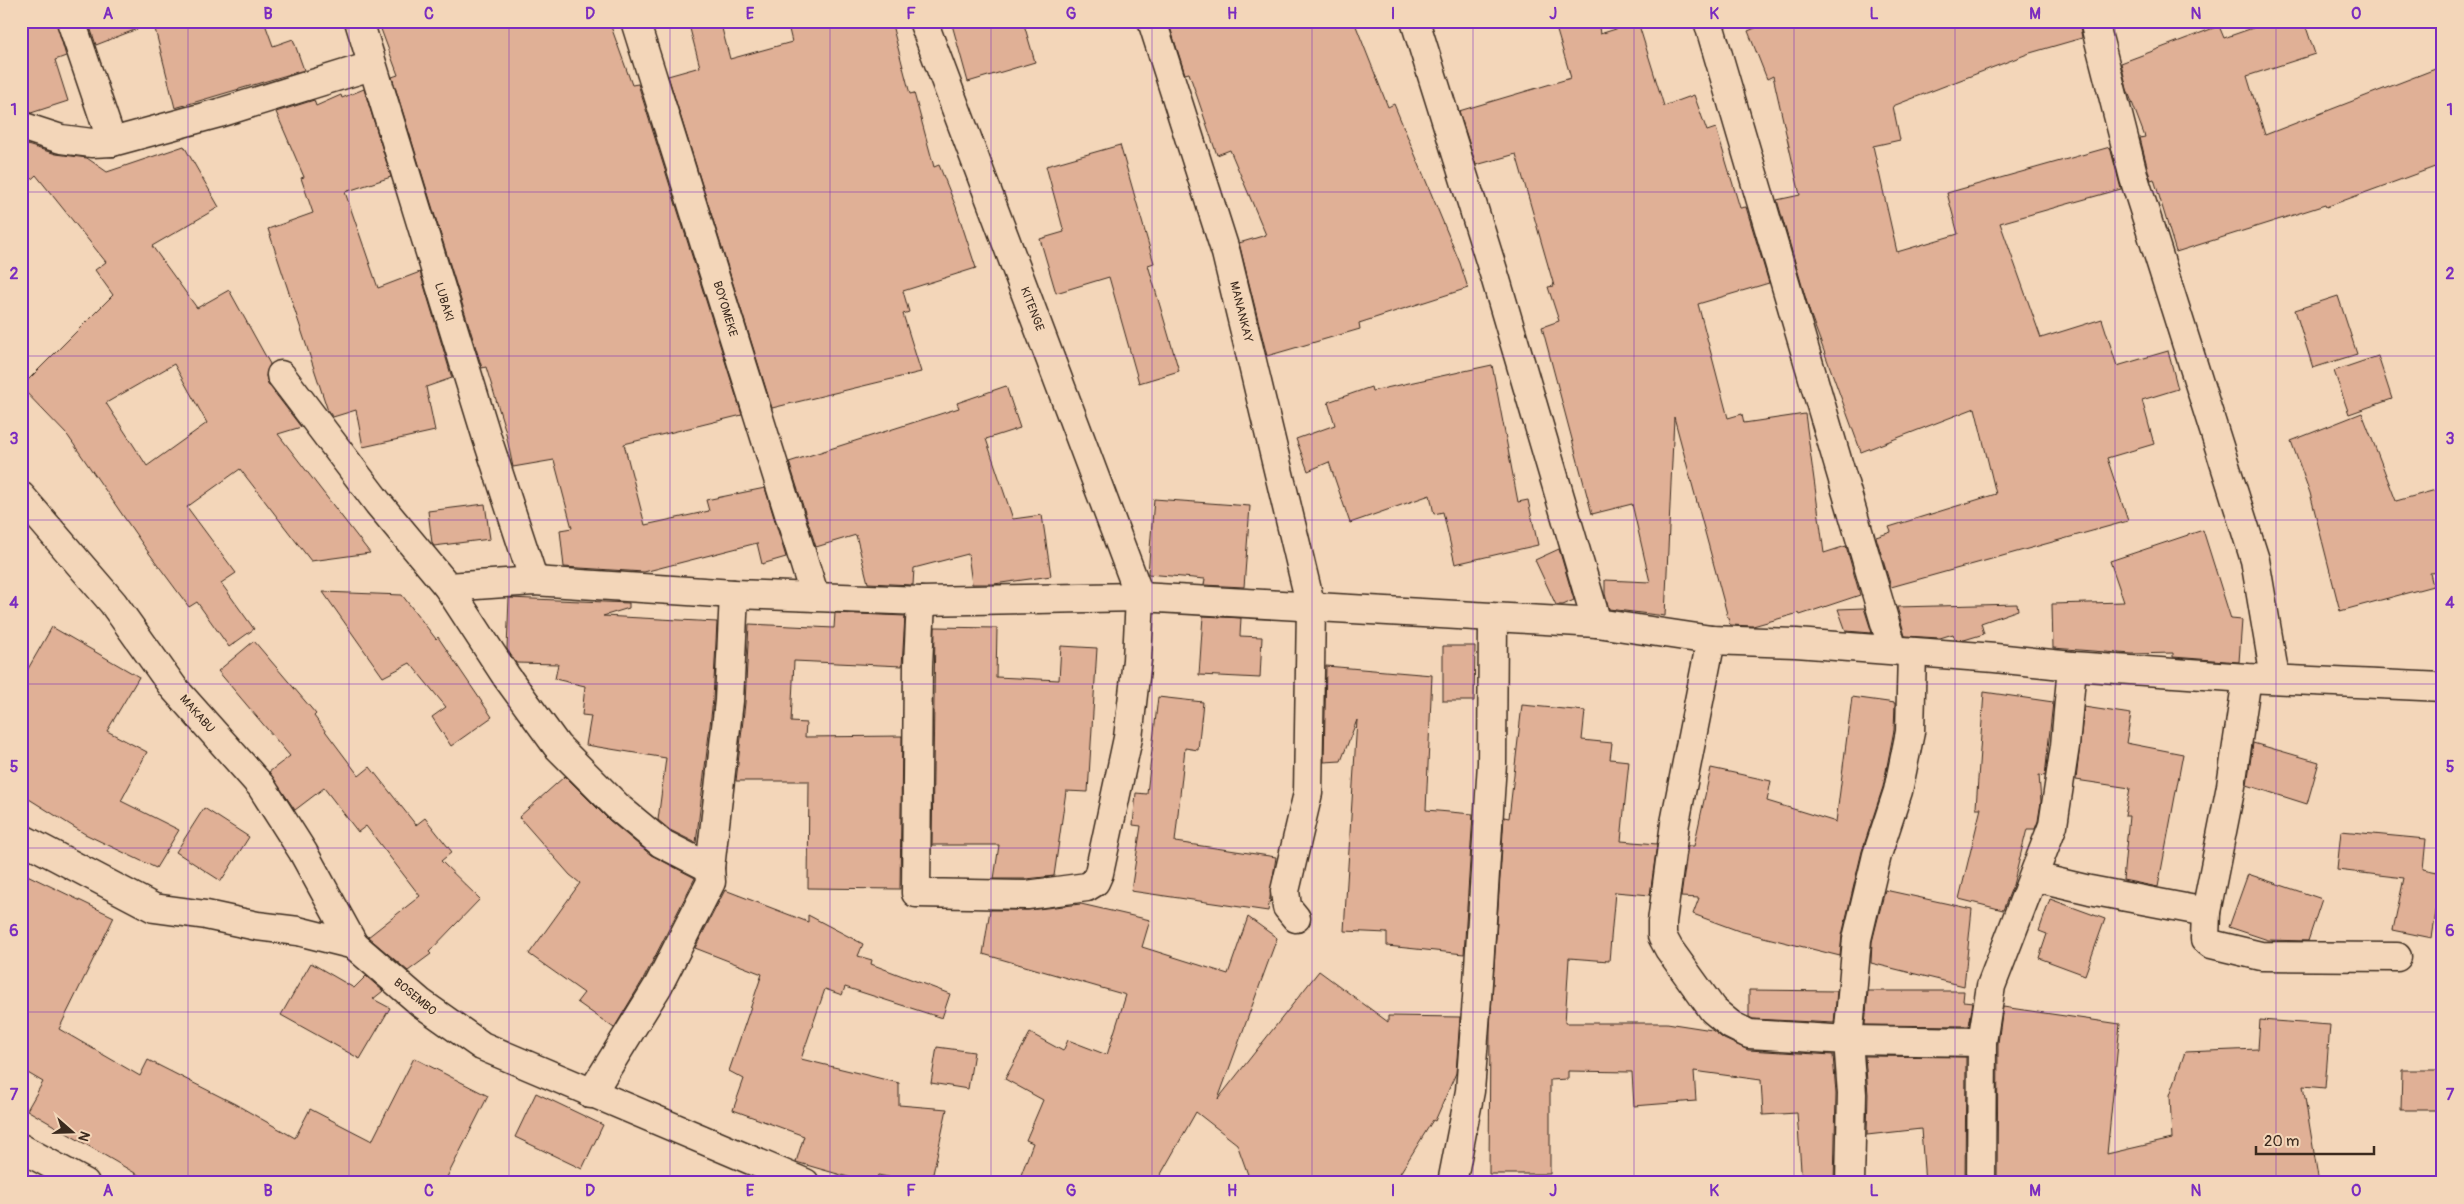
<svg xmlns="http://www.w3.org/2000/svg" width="2464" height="1204" viewBox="0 0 2464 1204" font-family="Pangolin,sans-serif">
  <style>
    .building { fill: #e0b096; stroke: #3b2a1e; fill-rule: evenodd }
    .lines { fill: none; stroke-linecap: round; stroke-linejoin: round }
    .minor-casing { stroke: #3b2a1e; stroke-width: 31 }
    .minor { stroke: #f3d6b9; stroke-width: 28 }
    .grid { fill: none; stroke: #7b2cbf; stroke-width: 1; stroke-opacity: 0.55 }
    .labels { text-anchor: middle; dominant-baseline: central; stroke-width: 4; stroke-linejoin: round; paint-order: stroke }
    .street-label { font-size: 12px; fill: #3b2a1e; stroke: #f3d6b9 }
    .neatline { fill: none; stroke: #7b2cbf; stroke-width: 2 }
    .grid-label { font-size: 16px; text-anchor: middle; font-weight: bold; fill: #7b2cbf }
  </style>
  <rect width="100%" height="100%" fill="#f3d6b9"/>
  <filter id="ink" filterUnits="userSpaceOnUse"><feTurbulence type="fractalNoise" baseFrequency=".02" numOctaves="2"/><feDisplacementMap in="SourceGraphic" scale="10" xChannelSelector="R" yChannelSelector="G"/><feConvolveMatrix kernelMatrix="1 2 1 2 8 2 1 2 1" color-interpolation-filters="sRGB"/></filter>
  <g filter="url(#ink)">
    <g class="building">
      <polygon points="21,21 56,21 66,56 55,60 68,101 31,113 21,111"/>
      <polygon points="88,21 150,21 150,24 96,45"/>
      <polygon points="153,21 264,21 273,46 293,39 304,70 175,108"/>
      <polygon points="378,21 609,21 632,85 638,84 742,415 624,444 645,525 709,511 706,500 765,488 786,557 762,564 757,543 644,572 564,567 560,530 572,528 554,460 513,467 505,429 486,367 482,368 392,77 398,75"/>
      <polygon points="688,21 720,21 730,59 792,42 787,21 891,21 910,94 914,93 934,167 939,165 956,207 976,268 903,291 909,312 903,314 921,372 772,408 668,76 700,67"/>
      <polygon points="951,21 1023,21 1035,62 968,82"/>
      <polygon points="1168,21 1354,21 1388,107 1394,104 1460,263 1468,288 1359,323 1360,329 1267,356 1239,243 1266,235 1230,150 1217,155 1189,73 1185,74"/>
      <polygon points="1554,21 1598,21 1600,34 1638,22 1664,106 1694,95 1707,131 1716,128 1740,208 1746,207 1769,283 1698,304 1728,418 1742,414 1744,423 1805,414 1824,553 1846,546 1860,595 1800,615 1799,613 1753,626 1730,625 1674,417 1665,616 1609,609 1605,594 1605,580 1650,582 1632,504 1592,514 1542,327 1559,321 1548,287 1554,286 1516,154 1476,165 1459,111 1571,78"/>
      <polygon points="1772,21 2079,21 2082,38 2030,53 1893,106 1900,140 1873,146 1897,252 1958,234 1947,193 2110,147 2121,189 2000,223 2041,338 2102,319 2117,366 2168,351 2178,389 2142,400 2154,444 2107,458 2128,521 1891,587 1876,537 1891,532 1889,527 1996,494 1975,408 1861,452 1810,313 1777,200 1800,195 1773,76 1767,79 1748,31"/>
      <polygon points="2273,21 2304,21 2315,54 2247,76 2265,135 2443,66 2443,164 2326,207 2325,205 2176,252 2154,179 2151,180 2149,174 2140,138 2145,137 2127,89 2121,63 2219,26 2224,38"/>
      <polygon points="364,89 391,177 345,192 378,288 420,272 452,378 426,387 435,431 363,447 356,410 333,417 328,411 268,229 313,213 301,178 304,177 276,112 314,100 316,106 341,95 342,98"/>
      <path d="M 21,143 L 56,154 L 87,158 L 107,172 L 184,146 L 219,207 L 152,246 L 197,308 L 229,290 L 270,364 L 266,376 L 268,384 L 301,427 L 278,434 L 370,553 L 311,561 L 240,469 L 187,507 L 236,573 L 221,583 L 254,629 L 229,647 L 197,602 L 189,607 L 146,549 L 68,436 L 21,387 L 113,295 L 95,270 L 106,262 L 36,175 L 21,189 ZM 174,364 L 207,423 L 147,466 L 106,403 Z"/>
      <polygon points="1120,145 1154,263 1148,265 1179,371 1139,383 1109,277 1056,293 1040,239 1064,232 1046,166"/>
      <polygon points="2338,296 2357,354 2313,368 2295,310"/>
      <polygon points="2378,356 2392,399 2349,414 2334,371"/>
      <polygon points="1492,365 1518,502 1528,500 1538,545 1455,564 1443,512 1434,514 1430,495 1350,523 1329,462 1308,471 1296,439 1335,425 1328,402 1371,387 1372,391"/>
      <polygon points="1006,386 1020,428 986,439 1013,519 1042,515 1051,576 994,584 972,584 968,554 914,568 913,585 868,583 856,535 816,547 789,462 959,408 957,403"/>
      <polygon points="2362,413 2396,501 2443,488 2443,572 2430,573 2433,586 2340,611 2310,493 2291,441"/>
      <polygon points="1154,499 1250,506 1244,587 1204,585 1205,579 1148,574"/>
      <polygon points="485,504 490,539 434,546 432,543 428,511"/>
      <polygon points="2203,530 2231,619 2242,620 2239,662 2173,657 2173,653 2132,654 2053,648 2052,604 2124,602 2110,561"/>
      <polygon points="1559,549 1574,600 1563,605 1556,605 1535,560"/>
      <polygon points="323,592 402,595 436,639 438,637 492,717 451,746 432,717 446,707 410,663 383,677"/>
      <polygon points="509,598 629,603 629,608 603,616 717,622 713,700 696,843 670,830 658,820 666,758 586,745 591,716 582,715 585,686 555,679 558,664 516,663 507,649"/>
      <polygon points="2017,604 2018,610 1981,623 1984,634 1964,640 1955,639 1953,634 1940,638 1905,636 1897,607"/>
      <polygon points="1864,608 1872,633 1846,631 1838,609"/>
      <polygon points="835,613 905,616 902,666 794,661 791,722 806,723 805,737 902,736 900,889 808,888 809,781 736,781 745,703 749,624 834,628"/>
      <polygon points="1203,616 1241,618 1240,636 1262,637 1260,678 1199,675"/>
      <polygon points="52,627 139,677 107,731 147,752 121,801 179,830 156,868 85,834 21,794 21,681"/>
      <polygon points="935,627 997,628 996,677 1059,680 1061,646 1097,648 1088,792 1066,791 1054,876 1026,879 994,879 999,845 932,845"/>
      <polygon points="254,641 316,714 314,716 359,776 370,767 416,825 425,818 452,852 441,861 480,899 429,952 431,954 408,971 368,937 420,896 366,826 358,832 324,788 295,810 269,772 290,756 218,671"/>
      <polygon points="1443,646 1475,646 1474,701 1443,701"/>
      <polygon points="1326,666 1432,675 1426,810 1473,814 1464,954 1387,946 1387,933 1344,931 1357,720 1341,761 1324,762"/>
      <polygon points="1984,692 2053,702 2045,776 2039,775 2041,802 2038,821 2035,829 2027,829 2013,885 2003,910 1959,899 1981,808 1976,808"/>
      <polygon points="1158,697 1203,702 1198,750 1185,748 1175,842 1276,857 1268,911 1131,891 1141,826 1133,825 1136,793 1147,794"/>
      <polygon points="1852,697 1895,703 1894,730 1883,787 1862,851 1842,935 1840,956 1739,931 1693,914 1699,898 1681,897 1688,846 1694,846 1711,768 1771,781 1767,801 1836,822"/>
      <polygon points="1522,705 1585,711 1582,740 1612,743 1610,759 1629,761 1621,841 1657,844 1650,895 1615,892 1609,961 1569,958 1565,1023 1667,1023 1712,1030 1724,1039 1748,1050 1833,1055 1836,1094 1834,1183 1802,1183 1797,1113 1763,1115 1761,1080 1694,1071 1696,1101 1634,1106 1632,1072 1568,1071 1568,1079 1550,1080 1550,1174 1489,1174 1490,1028 1504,817 1509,818"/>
      <polygon points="2084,707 2131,714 2126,743 2183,754 2158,887 2123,880 2129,816 2125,816 2130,788 2076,780"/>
      <polygon points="2253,743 2319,762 2307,804 2247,785"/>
      <polygon points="565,776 609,820 651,855 695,878 644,978 614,1028 577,1002 584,993 529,954 580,883 570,875 519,817"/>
      <polygon points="204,808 249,837 221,881 176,852"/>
      <polygon points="2341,831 2426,839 2423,869 2442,873 2432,938 2393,930 2404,878 2337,870"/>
      <polygon points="21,872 114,917 59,1029 140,1076 148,1060 235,1104 295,1138 310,1109 372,1141 414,1058 488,1096 444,1183 152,1183 27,1110 43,1082 21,1069"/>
      <polygon points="2248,874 2322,899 2308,941 2268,940 2229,927"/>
      <polygon points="725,890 808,922 808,915 863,944 858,956 872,960 871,964 950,994 942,1018 845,987 842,995 825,989 801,1059 899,1083 899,1105 947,1109 931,1183 918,1183 878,1175 875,1183 869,1183 796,1162 804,1136 733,1110 744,1079 729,1071 762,974 695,948"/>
      <polygon points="1885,890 1972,909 1964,986 1871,963 1872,942"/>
      <polygon points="2050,899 2105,919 2085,975 2039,958 2047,934 2039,931"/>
      <polygon points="1081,904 1150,920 1142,947 1228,974 1248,917 1277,938 1218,1099 1319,971 1388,1022 1388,1016 1460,1017 1456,1073 1435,1121 1433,1120 1394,1183 1251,1183 1237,1144 1196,1112 1156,1183 1018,1183 1033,1143 1026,1140 1043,1100 1005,1079 1030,1033 1063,1051 1068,1040 1107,1055 1126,995 983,954 990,910 1029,910"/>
      <polygon points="311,963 354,988 366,976 383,991 373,999 390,1008 360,1059 281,1015"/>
      <polygon points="1749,990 1837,991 1834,1023 1753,1019 1749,1017"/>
      <polygon points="1868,991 1964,991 1963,1001 1973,1002 1969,1026 1865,1025"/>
      <polygon points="2003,1007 2120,1024 2107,1154 2172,1139 2170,1095 2185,1052 2258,1049 2260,1020 2330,1025 2325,1088 2303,1086 2319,1183 1997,1183 1998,1043"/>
      <polygon points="937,1047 974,1052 968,1089 931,1083"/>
      <polygon points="1865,1056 1966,1057 1965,1183 1925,1183 1921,1129 1867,1135 1868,1094"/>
      <polygon points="2402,1070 2443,1070 2443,1110 2401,1110"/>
      <polygon points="536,1093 603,1125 582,1169 515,1137"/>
    </g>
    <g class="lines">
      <g class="minor-casing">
        <g id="minor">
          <polyline points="71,21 112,142"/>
          <polyline points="359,21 487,438 534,581"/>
          <polyline points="635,21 815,597"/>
          <polyline points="1152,21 1226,253 1311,607 1308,793 1285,891 1287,907 1296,918"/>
          <polyline points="1415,21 1496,280 1597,623"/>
          <polyline points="1708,21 1893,650"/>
          <polyline points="2094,21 2134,178 2255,560 2275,678"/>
          <polyline points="21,126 61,139 92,143 112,142 219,113 371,66"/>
          <polyline points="281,375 378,503 448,587 506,676 557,746 620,809 661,843 710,868"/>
          <polyline points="21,496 113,603 173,687 261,786 303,852 354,945"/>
          <polyline points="448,587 534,581 734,594 921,601 1140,597 1597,623 1711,640 1796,643 1995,658 2072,666 2247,678 2443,687"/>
          <polyline points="921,601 918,665 916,893 1027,895 1087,887 1095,882 1099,873 1128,738 1137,660 1140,597 923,21"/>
          <polyline points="1711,640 1675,823 1662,922 1662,936 1669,949 1713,1010 1731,1025 1749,1034 1848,1040 1982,1042"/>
          <polyline points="2247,678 2231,786 2206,912 2205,939 2211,944 2261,956 2397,957"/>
          <polyline points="21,838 154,908 206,915 257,926 298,931 354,945 421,1003 482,1046 805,1183"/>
          <polyline points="2035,877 2090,890 2206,912"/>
          <polyline points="591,1094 658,986 711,882 710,868 729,701 734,594"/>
          <polyline points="21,1148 85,1183"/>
          <polyline points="1452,1183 1470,1091 1477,998 1492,763 1493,619"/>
          <polyline points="1850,1183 1852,1094 1848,1040 1857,939 1877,855 1898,791 1910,732 1912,652"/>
          <polyline points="1981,1183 1982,1042 1991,986 2053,825 2065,746 2072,666"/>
        </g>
      </g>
      <use href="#minor" class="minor"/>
    </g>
  </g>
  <path class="grid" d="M 188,21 L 188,1183M 349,21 L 349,1183M 509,21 L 509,1183M 670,21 L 670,1183M 830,21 L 830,1183M 991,21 L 991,1183M 1152,21 L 1152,1183M 1312,21 L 1312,1183M 1473,21 L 1473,1183M 1634,21 L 1634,1183M 1794,21 L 1794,1183M 1955,21 L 1955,1183M 2115,21 L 2115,1183M 2276,21 L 2276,1183M 21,192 L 2443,192M 21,356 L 2443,356M 21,520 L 2443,520M 21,684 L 2443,684M 21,848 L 2443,848M 21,1012 L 2443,1012"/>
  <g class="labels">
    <g class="street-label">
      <text transform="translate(444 302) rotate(73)">LUBAKI</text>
      <text transform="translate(725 309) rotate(73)">BOYOMEKE</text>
      <text transform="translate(1032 309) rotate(69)">KITENGE</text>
      <text transform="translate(1241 312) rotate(76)">MANANKAY</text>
      <text transform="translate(197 714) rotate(49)">MAKABU</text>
      <text transform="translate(415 997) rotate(39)">BOSEMBO</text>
    </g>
  </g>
  <rect width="2464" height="1204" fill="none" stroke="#f3d6b9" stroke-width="55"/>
  <g transform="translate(72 1132) rotate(110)" stroke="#f3d6b9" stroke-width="4" paint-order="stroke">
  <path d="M0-4L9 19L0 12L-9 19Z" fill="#3b2a1e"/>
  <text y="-8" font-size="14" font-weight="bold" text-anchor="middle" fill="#3b2a1e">N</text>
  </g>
  <path d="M2256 1146v8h118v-8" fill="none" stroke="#3b2a1e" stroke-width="2.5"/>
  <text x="2264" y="1146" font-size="15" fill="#3b2a1e" stroke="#f3d6b9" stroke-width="4" paint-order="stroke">20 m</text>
  <rect x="28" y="28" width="2408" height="1148" class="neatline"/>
  <g class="grid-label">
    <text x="108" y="19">A</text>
    <text x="268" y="19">B</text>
    <text x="429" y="19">C</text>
    <text x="590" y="19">D</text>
    <text x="750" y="19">E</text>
    <text x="911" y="19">F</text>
    <text x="1071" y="19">G</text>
    <text x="1232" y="19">H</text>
    <text x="1393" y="19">I</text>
    <text x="1553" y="19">J</text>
    <text x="1714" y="19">K</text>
    <text x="1874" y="19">L</text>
    <text x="2035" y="19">M</text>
    <text x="2196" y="19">N</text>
    <text x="2356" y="19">O</text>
    <text x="14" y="115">1</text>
    <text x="2450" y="115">1</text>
    <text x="14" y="279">2</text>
    <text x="2450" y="279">2</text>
    <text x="14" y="444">3</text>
    <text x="2450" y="444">3</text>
    <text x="14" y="608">4</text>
    <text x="2450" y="608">4</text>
    <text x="14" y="772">5</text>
    <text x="2450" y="772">5</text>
    <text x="14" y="936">6</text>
    <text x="2450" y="936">6</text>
    <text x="14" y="1100">7</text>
    <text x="2450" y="1100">7</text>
    <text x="108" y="1196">A</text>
    <text x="268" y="1196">B</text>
    <text x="429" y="1196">C</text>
    <text x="590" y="1196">D</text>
    <text x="750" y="1196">E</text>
    <text x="911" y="1196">F</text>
    <text x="1071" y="1196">G</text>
    <text x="1232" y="1196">H</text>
    <text x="1393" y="1196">I</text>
    <text x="1553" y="1196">J</text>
    <text x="1714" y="1196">K</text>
    <text x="1874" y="1196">L</text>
    <text x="2035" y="1196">M</text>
    <text x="2196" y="1196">N</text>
    <text x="2356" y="1196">O</text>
  </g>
</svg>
